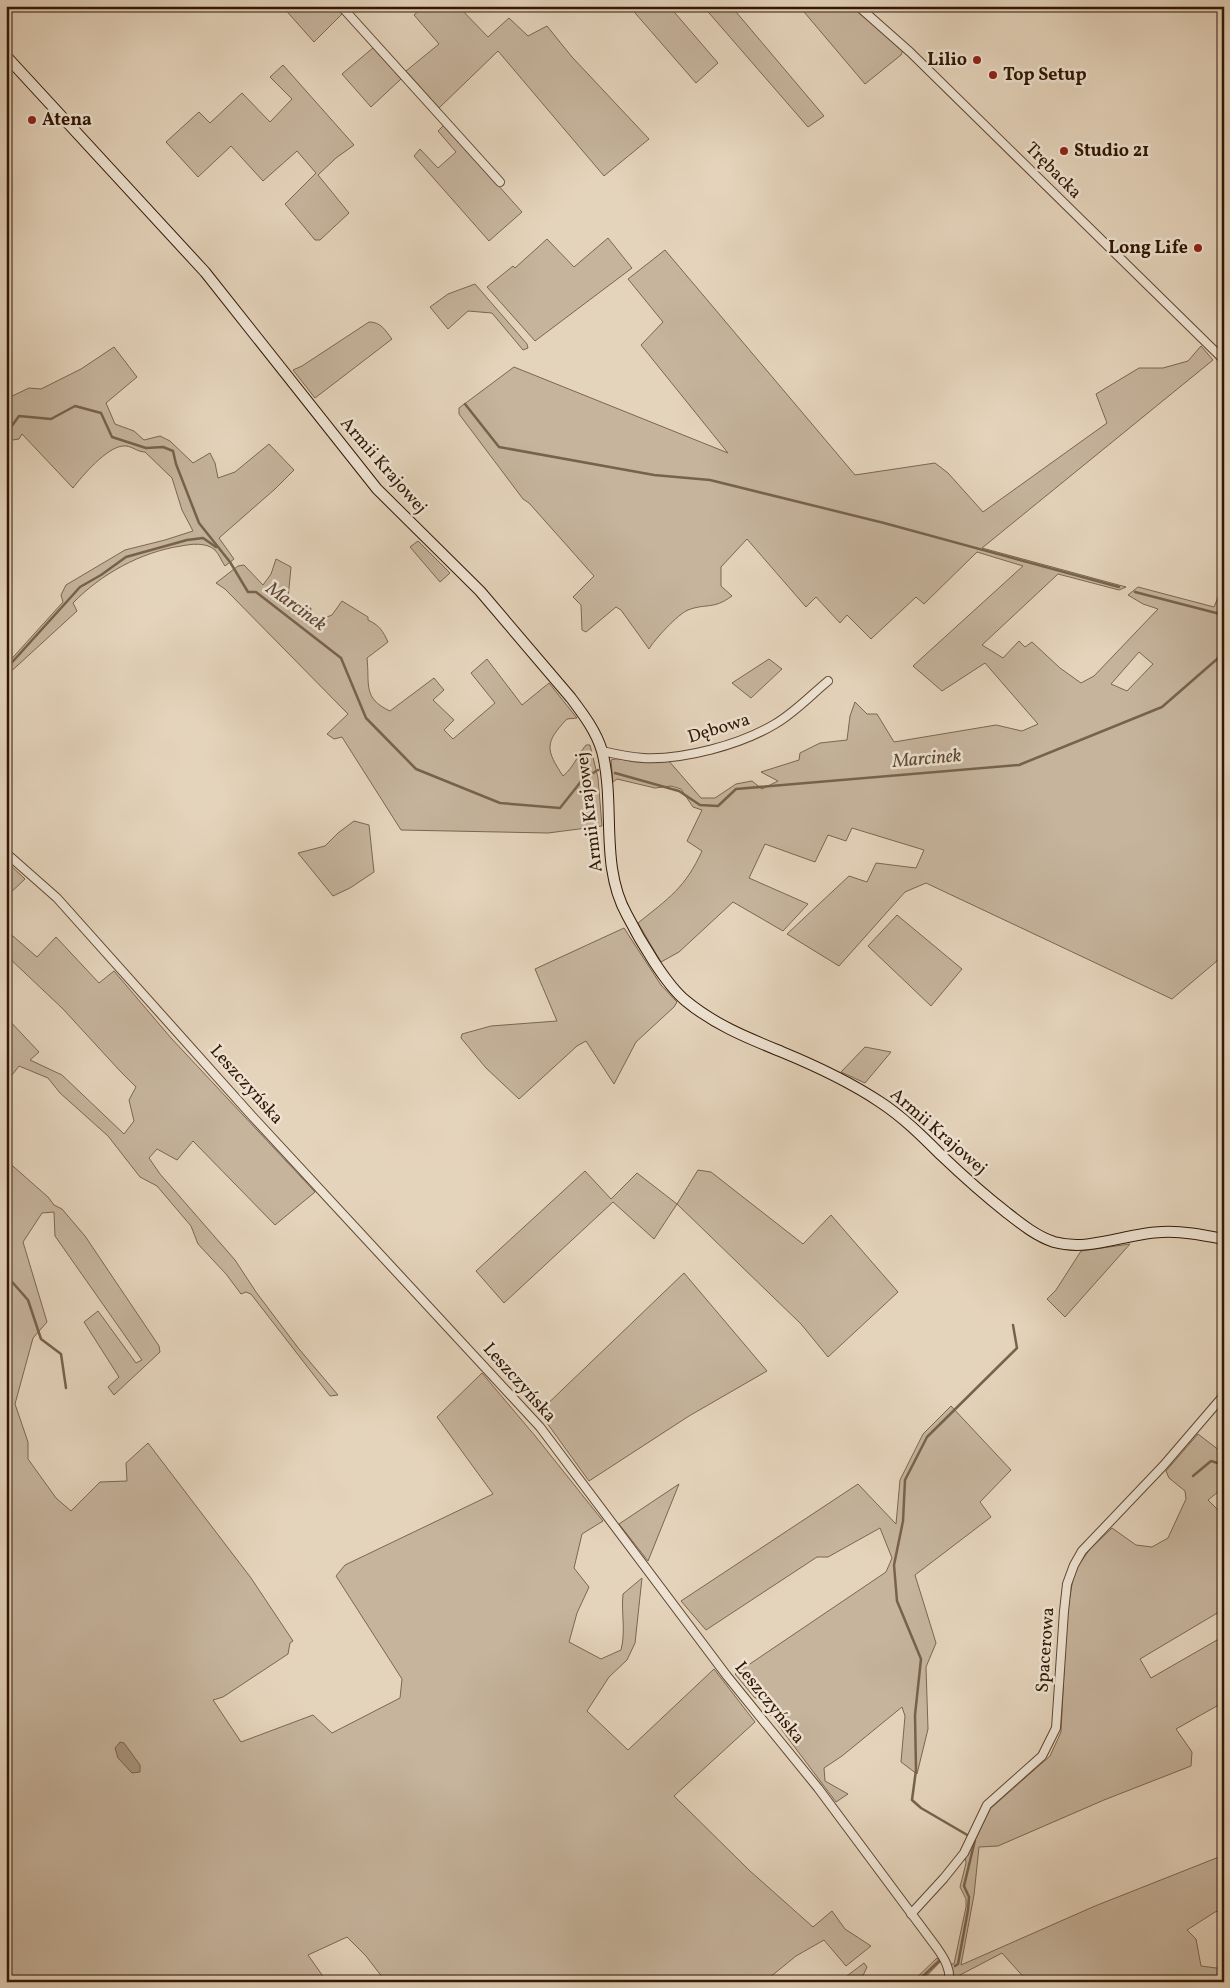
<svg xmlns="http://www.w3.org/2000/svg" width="1230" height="1988" viewBox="0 0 1230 1988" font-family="Vollkorn,serif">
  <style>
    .green { fill: #c6b49d; stroke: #7c6650; fill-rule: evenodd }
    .water { fill: #a8947d; stroke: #78624c }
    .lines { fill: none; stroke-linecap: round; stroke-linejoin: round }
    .stream { stroke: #78624c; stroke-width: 2.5 }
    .street-casing { stroke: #5e4631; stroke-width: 10 }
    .secondary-casing { stroke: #311703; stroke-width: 12 }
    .street { stroke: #eee3d3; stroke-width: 8 }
    .secondary { stroke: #eee3d3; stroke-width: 10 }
    .poi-dot { fill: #8f2418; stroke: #eee3d3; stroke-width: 2 }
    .labels { text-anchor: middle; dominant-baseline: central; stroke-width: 5; stroke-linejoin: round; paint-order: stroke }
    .poi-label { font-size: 18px; font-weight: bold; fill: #311703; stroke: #eee3d3; text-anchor: start }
    .street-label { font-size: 18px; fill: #311703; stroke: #eee3d3 }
    .water-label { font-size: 19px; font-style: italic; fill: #614934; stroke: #eee3d3 }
  </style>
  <rect width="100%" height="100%" fill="#e5d4bc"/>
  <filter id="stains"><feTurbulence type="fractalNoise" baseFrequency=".004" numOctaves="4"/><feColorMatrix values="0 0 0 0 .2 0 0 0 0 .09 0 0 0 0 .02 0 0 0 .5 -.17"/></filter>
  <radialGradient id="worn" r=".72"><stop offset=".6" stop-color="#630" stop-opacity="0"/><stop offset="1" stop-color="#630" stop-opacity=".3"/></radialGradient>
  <g class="green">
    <polygon points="282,6 337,6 343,13 314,42"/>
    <polygon points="424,6 458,6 488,37 509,18 528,36 547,26 572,57 649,139 604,176 498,51 439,108 406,71 439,44 414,15"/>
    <polygon points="629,6 669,6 718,63 696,83"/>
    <polygon points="703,6 731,6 824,116 808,127"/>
    <polygon points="799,6 851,6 903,50 901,55 865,84"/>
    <polygon points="374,47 401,79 371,107 342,74"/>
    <polygon points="283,65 354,145 336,158 318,175 349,213 320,240 315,240 285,204 316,173 297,151 263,181 231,146 198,177 166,142 199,112 210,123 242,93 270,122 292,99 270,77"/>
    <polygon points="444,125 522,212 489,241 414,156 420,149 438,168 456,152 438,131"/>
    <polygon points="608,238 632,268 535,341 487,287 513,266 515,268 547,239 574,267"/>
    <path d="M 665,250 L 855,475 L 935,463 L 948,473 L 983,512 L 1107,423 L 1096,394 L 1139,368 L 1163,368 L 1188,361 L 1201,346 L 1213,360 L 982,548 L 1126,587 L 1119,590 L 1058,574 L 982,645 L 1003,658 L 1019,641 L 1025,647 L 1032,642 L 1060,668 L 1081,683 L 1094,676 L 1158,609 L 1143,604 L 1128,595 L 1138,587 L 1214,607 L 1224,583 L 1224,955 L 1172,999 L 926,883 L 905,892 L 839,966 L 787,934 L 849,876 L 867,882 L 876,863 L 916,868 L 924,850 L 852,828 L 846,841 L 828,835 L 815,862 L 765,844 L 749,878 L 808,904 L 783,931 L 733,902 L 679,952 L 661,962 L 638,923 C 669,898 685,888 702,851 L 687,841 L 702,810 L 693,807 L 681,789 L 671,786 L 655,788 L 617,779 L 613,782 L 611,760 C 620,757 626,761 635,762 C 647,763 657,763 668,760 L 701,798 L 715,798 L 736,784 L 752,781 L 762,789 L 778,781 L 761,772 L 799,760 L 800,753 L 820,743 L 847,740 L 850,716 L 855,702 L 867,714 L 877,714 L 894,742 L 996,725 L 1022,731 L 1038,724 L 985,663 L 942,691 L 913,666 L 1023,566 L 977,552 L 924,604 L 916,597 L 871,639 L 847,615 L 840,623 L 816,597 L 806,607 L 747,539 L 721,567 L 721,586 L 732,596 C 713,610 706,603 688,610 C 678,614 654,640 649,649 L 621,610 L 616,607 L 586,632 L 582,630 L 581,605 L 573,597 L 594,576 L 529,503 L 523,499 L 459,414 L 459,408 L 514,367 L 728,453 L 641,345 L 663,322 L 628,279 ZM 1139,652 L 1153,664 L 1127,691 L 1111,684 Z"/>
    <polygon points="475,284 527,344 528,348 523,350 492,313 468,311 448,329 430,307 448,294"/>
    <path d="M 369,322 C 381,322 385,330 392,339 L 315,398 L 293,370 L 302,366 Z"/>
    <path d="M 114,347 L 137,377 L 106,403 L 115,424 L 134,431 L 144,440 L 160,436 L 170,441 L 193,463 L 210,453 L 215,463 L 218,478 L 235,472 L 269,444 L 294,470 L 275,489 L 219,538 L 234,559 L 225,566 C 222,562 219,554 215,550 C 206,542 191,544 181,546 C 141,552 101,574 73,603 L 77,611 L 6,676 L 6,665 L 63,602 L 61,595 L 66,585 L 125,550 L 165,540 L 193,531 L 182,510 L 172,478 L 145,452 C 137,452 131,445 123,446 C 107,447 82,476 73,488 L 22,434 L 19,439 L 6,441 L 6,399 L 29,388 L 41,389 L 81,369 Z"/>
    <polygon points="418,541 450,573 440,582 410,547"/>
    <path d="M 276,559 L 291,567 L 288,599 L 296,607 L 311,608 L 309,624 L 332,615 L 342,601 L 368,617 L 368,620 C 379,625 383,631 388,642 L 367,658 C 370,684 362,698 390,711 L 434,678 L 444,690 L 433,700 L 454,720 L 444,730 L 453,739 L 495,703 L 471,673 L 487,659 L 522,705 L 549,683 L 577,718 L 567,719 C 544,743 546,750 563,776 C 574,767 577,756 586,745 L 590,745 L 598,778 L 602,826 L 548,833 L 401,830 L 342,737 L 334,739 L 327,734 L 348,714 L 225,589 L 216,583 L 238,566 L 244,565 L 263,585 L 271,574 Z"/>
    <polygon points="769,659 782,669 751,698 732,683"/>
    <polygon points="354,821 369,825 374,872 350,888 333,896 298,853 325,846 338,833"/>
    <polygon points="6,861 25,879 6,897"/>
    <polygon points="897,915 962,969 931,1006 868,946"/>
    <polygon points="624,928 661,985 677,1002 674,1007 636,1042 614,1084 586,1041 577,1046 519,1099 486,1068 461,1038 462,1034 491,1026 557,1021 535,969"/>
    <polygon points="6,930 37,957 56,937 99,983 114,971 171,1038 315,1192 275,1225 193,1141 177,1160 157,1149 149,1158 160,1174 235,1260 256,1292 299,1349 338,1395 330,1396 251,1294 246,1292 241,1294 226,1274 198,1244 191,1226 157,1186 140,1177 108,1136 60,1093 48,1078 19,1066 6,1083 6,1064 12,1057 6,1052 6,1017 39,1052 30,1060 62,1075 124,1134 134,1121 129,1100 136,1087 120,1071 63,1009 6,955"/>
    <polygon points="865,1047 891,1052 865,1083 841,1072"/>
    <path d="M 6,1160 L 48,1197 L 54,1205 L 62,1209 L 85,1236 L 159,1346 L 160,1352 L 114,1395 L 108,1387 L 119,1377 L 84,1322 L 98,1311 L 136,1363 L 142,1360 L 55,1236 L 54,1212 L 42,1213 L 23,1242 L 47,1322 L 33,1338 L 15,1404 L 28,1442 L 28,1459 L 56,1498 L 71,1511 L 100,1482 L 127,1481 L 126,1463 L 148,1443 L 251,1578 L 293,1641 L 290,1643 L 288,1654 L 223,1697 L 213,1700 L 241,1742 L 313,1715 L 332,1733 L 400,1698 L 402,1679 L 336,1576 L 345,1565 L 493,1494 L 437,1417 L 482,1373 L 536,1437 L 603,1521 L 582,1534 L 574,1568 L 589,1587 L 577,1613 L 569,1642 L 601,1659 L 621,1650 C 626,1631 621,1613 623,1594 L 642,1578 L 635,1643 L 627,1660 L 609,1677 L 587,1711 L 628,1750 L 714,1669 L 755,1722 L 674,1796 L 750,1871 L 813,1927 L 832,1911 L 845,1929 L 871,1946 L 846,1966 L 824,1940 L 796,1956 L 764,1982 L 386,1982 L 366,1956 L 347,1937 L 308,1955 L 327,1982 L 6,1982 Z"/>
    <polygon points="698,1170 711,1172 803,1244 831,1215 898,1292 828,1357 801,1324 677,1204 654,1239 613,1202 504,1303 476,1271 585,1171 611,1199 637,1173 677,1204"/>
    <polygon points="1130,1244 1065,1317 1047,1299 1056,1290 1081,1251"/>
    <polygon points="684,1273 767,1371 689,1416 589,1481 539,1412"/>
    <polygon points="951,1406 1011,1470 980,1502 991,1517 915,1575 936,1643 926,1667 928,1729 917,1774 901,1762 905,1716 902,1707 842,1756 824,1768 825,1781 848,1794 836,1802 766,1709 771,1700 755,1698 735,1674 886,1572 892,1558 880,1528 828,1557 817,1557 706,1630 681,1601 858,1484 896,1524 900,1480 923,1434"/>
    <polygon points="1198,1434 1224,1454 1224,1487 1208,1500 1218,1510 1224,1507 1224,1609 1140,1659 1151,1678 1224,1636 1224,1702 1176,1729 1192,1752 1191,1766 1104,1800 998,1846 979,1847 974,1895 961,1965 1095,1906 1224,1855 1224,1909 1215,1912 1187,1930 1196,1939 1201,1966 1224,1969 1224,1982 1028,1982 1002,1953 960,1975 957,1982 953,1982 950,1964 954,1964 966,1907 966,1899 960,1887 966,1863 965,1855 977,1836 990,1809 1050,1756 1061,1732 1067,1613 1073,1579 1078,1566 1090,1549 1112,1528 1136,1545 1152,1547 1168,1538 1186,1499 1185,1491 1169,1478 1166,1471"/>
    <polygon points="679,1484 648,1561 619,1524"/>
    <polygon points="937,1958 940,1962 921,1982 912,1982"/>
    <polygon points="864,1963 867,1967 860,1982 839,1982"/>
  </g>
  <polygon class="water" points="120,1742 124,1743 140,1765 140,1772 132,1773 118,1758 115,1748"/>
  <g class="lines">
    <g class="stream">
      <polyline points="465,404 499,447 654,475 710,480 884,523 1119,587"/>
      <polyline points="6,434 19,416 51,419 75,406 101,413 112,437 146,448 163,447 173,451 176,464 199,523 230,562 248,592 256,592 341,658 366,718 416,769 500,803 560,808 583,779 598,770"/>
      <polyline points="1135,592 1224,615"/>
      <polyline points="6,669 80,587 101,575 126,557 187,540 203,538 216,547"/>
      <polyline points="615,773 679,791 700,805 718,806 736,789 1019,765 1162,707 1224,653"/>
      <polyline points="6,1275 28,1300 41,1339 61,1354 66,1388"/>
      <polyline points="1193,1476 1211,1461 1224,1465"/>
      <polyline points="969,1836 921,1808 912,1800 916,1770 915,1715 921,1659 897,1601 894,1565 903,1521 905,1480 927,1437 1017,1348 1013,1325"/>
      <polyline points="955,1966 958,1964 968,1910 969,1897 964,1886 975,1840"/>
      <polyline points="917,1982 940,1960 941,1961"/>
    </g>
    <g class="street-casing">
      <g id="street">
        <polyline points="341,6 500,182"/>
        <polyline points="858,6 910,52 1224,360"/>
        <polyline points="6,10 11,6"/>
        <path d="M 602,751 C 615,754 629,757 643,758 C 683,760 740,745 775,724 C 794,713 811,695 828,681"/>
        <path d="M 6,853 L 57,898 L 252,1116 L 540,1427 L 727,1676 L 818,1788 L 937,1948 C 944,1958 951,1969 949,1982"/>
        <polyline points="911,1914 944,1878 964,1853 987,1805 1042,1756 1056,1728 1064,1611 1067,1584 1074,1565 1082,1551 1163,1466 1224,1395"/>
      </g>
    </g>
    <g class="secondary-casing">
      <path id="secondary" d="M 6,56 L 205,272 L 377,489 L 480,591 L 571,698 C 583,714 596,731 602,751 C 616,805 599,865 627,915 C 639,939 666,985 686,1001 C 715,1025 748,1038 782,1052 C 816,1066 850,1082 880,1102 C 903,1117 922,1136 941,1155 C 962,1175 983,1194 1006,1212 C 1020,1223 1036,1236 1054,1242 C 1090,1252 1126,1233 1162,1232 C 1183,1231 1203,1235 1224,1239"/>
    </g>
    <use href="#street" class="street"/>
    <use href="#secondary" class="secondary"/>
  </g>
  <g class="poi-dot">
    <circle cx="977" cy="60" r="5"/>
    <circle cx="993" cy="75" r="5"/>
    <circle cx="32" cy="120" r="5"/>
    <circle cx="1064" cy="151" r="5"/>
    <circle cx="1198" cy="248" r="5"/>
  </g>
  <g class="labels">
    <g class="poi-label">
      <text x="967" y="60" text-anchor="end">Lilio</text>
      <text x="1003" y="75">Top Setup</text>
      <text x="42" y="120">Atena</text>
      <text x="1074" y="151">Studio 21</text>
      <text x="1188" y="248" text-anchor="end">Long Life</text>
    </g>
    <g class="street-label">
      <text transform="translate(1053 171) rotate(45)">Trębacka</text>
      <text transform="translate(383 466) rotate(49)">Armii Krajowej</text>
      <text transform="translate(719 729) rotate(-17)">Dębowa</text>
      <text transform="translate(590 812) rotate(-97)">Armii Krajowej</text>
      <text transform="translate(246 1085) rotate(48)">Leszczyńska</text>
      <text transform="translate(938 1132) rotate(41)">Armii Krajowej</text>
      <text transform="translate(519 1383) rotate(48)">Leszczyńska</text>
      <text transform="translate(1046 1650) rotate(-86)">Spacerowa</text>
      <text transform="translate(769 1703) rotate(51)">Leszczyńska</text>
    </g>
    <g class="water-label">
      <text transform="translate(296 607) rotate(36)">Marcinek</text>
      <text transform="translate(927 759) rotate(-5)">Marcinek</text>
    </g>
  </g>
  <rect width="1230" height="1988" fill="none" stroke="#e5d4bc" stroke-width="25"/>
  <rect x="8" y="8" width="1215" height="1973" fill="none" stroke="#311703" stroke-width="2.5"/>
  <rect x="12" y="12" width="1205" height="1963" fill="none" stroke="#311703"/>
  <rect width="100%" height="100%" filter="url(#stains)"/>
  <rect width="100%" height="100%" fill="url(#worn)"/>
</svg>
